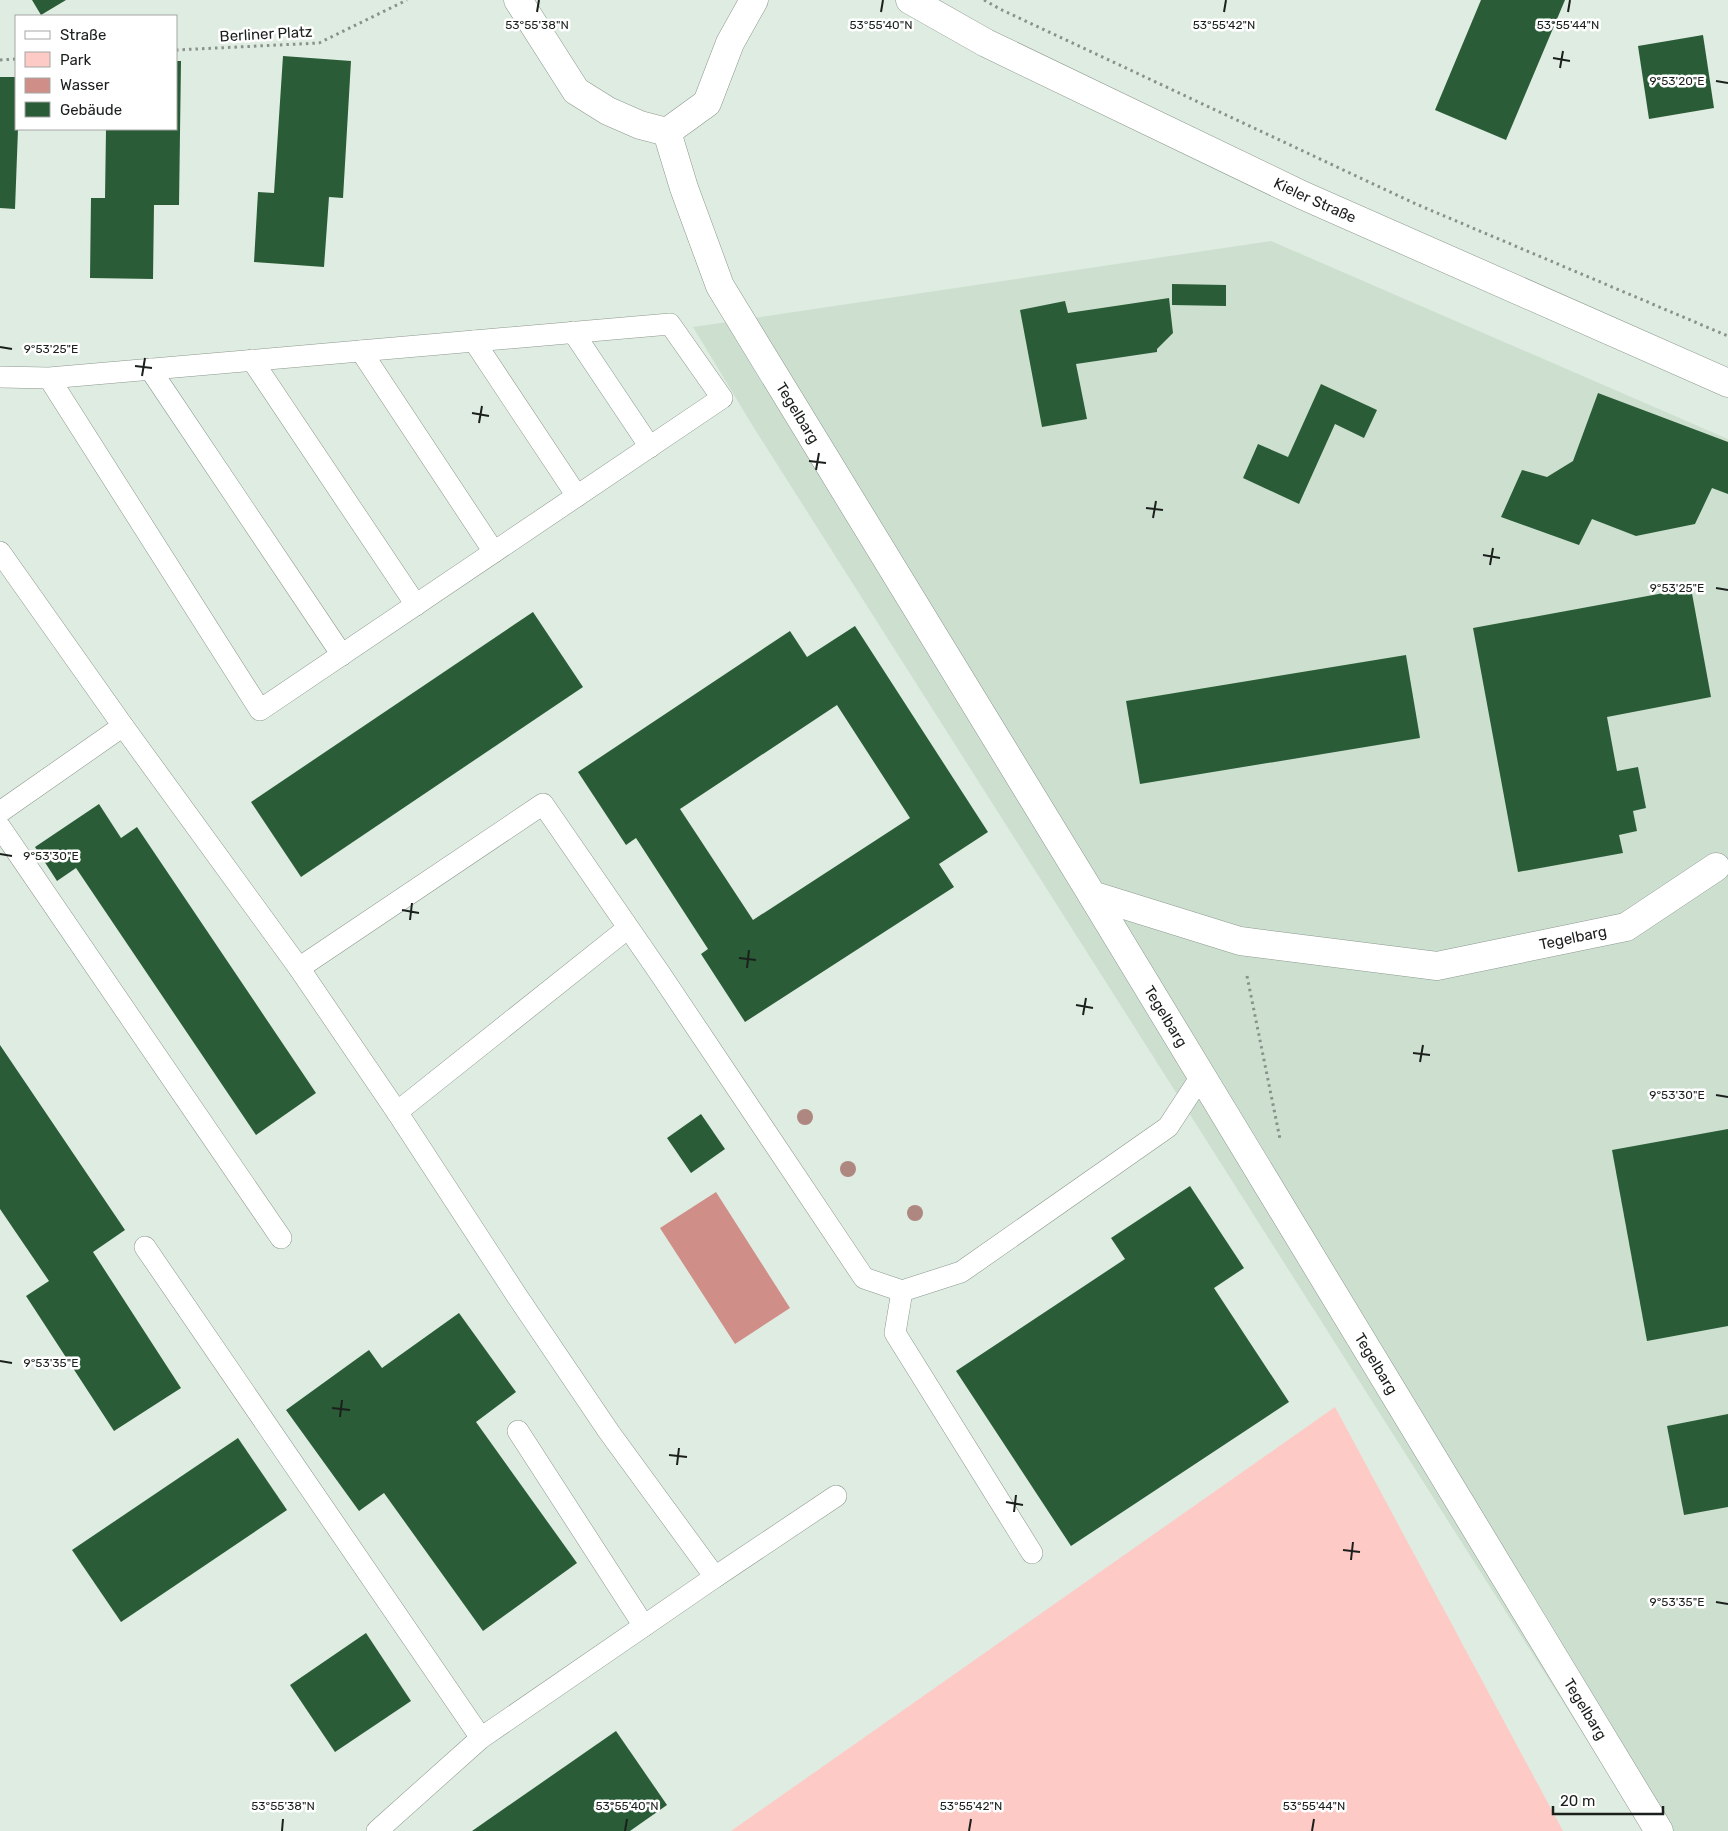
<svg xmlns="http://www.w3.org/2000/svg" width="1728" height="1831" viewBox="0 0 1728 1831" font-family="Rubik,sans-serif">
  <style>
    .built { fill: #cde0d0 }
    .green { fill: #fecac5 }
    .water { fill: #d08e88 }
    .building { fill: #2a5d37; fill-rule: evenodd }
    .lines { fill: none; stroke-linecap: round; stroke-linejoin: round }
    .lane-casing { stroke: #8c988e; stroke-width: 22 }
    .street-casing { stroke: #8c988e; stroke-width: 29 }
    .secondary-casing { stroke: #8c988e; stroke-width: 29 }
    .path { stroke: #88928a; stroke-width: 3; stroke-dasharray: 2.5 4; stroke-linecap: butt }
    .lane { stroke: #fff; stroke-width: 21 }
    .street { stroke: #fff; stroke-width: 28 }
    .secondary { stroke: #fff; stroke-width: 28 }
    .tree { fill: #ae8780 }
    .ticks { fill: none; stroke: #1b201c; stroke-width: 2 }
    .labels { text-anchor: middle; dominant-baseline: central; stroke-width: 5; stroke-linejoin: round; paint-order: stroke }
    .street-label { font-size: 15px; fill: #1b201c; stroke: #fff }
    .ticks-label { font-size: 12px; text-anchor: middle; fill: #1b201c; stroke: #fff; stroke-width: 5; stroke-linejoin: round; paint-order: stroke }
  </style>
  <rect width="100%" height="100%" fill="#dfece1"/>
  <polygon class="built" points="1271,241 1728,439 1728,1831 1645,1831 754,428 693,327"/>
  <polygon class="green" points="1335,1407 1563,1831 731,1831"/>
  <polygon class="water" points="716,1192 790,1308 735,1344 660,1228"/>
  <g class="building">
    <polygon points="32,0 66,0 41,15"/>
    <polygon points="1481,0 1565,0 1506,140 1435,110"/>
    <polygon points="1703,35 1714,108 1649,119 1638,46"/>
    <polygon points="283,56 351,61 343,198 329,197 324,267 254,262 258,192 274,193"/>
    <polygon points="176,61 181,61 179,205 154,205 153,279 90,278 91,198 105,198 106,129 176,129"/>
    <polygon points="0,77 16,77 16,129 18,129 15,209 0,208"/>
    <polygon points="1172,284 1226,285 1226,306 1172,305"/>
    <polygon points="1169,298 1173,333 1157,349 1157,352 1076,364 1087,419 1042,427 1020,310 1065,301 1068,313"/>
    <polygon points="1321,384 1377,410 1364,438 1335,424 1299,504 1243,478 1258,444 1288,457"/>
    <polygon points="1598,393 1728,442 1728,494 1712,488 1695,524 1636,536 1592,519 1579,545 1501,517 1522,470 1547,477 1573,461"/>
    <polygon points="1691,588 1711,697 1607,717 1617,771 1638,767 1646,808 1633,811 1637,831 1619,835 1623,853 1518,872 1473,628"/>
    <polygon points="533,612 583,687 301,877 251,802"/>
    <path d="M 855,626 L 988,832 L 939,864 L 954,887 L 745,1022 L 701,954 L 708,949 L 636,838 L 626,845 L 578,772 L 790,631 L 807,657 ZM 837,705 L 910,818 L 753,920 L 680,809 Z"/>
    <polygon points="1406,655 1420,738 1140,784 1126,701"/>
    <polygon points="99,804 121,838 137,827 316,1093 256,1135 76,868 57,881 35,847"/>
    <polygon points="0,1045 125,1230 93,1252 181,1388 114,1431 26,1296 49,1281 0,1209"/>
    <polygon points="701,1114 725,1149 691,1173 667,1138"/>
    <polygon points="1728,1129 1728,1326 1647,1341 1612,1150"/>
    <polygon points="1190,1186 1244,1268 1214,1288 1289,1402 1071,1546 956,1371 1125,1259 1111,1238"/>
    <polygon points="459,1313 516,1392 476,1422 577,1563 483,1631 384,1493 359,1511 286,1410 369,1350 382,1368"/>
    <polygon points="1728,1414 1728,1507 1684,1515 1667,1426"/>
    <polygon points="238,1438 287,1510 121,1622 72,1550"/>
    <polygon points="366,1633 411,1701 335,1752 290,1685"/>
    <polygon points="616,1731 667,1805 630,1831 472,1831"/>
  </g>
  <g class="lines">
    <g class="lane-casing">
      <g id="lane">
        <polyline points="573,332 650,447"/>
        <polyline points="474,341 577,496"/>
        <polyline points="361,351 494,552"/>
        <polyline points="252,360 416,605"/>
        <polyline points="150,369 342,655"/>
        <polyline points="0,377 49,378 670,324 722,398 260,710 49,378"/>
        <polyline points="0,552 123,726 299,968 397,1112 517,1296 609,1432 715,1577 836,1496"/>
        <polyline points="0,812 123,726"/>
        <polyline points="0,827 281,1238"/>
        <polyline points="299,968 543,804 661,975 864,1278 902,1291 961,1272 1168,1127 1202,1075"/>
        <polyline points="397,1112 628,928"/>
        <polyline points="145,1247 481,1738"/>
        <polyline points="902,1291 895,1333 1032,1553"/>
        <polyline points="518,1431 644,1626"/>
        <polyline points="377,1831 481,1738 715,1577"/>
      </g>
    </g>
    <g class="street-casing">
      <g id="street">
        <polyline points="518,0 576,91 608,111 640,125 667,132"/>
        <path id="s1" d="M 667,132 L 684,188 L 720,286 L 1092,895 L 1240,941 L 1437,966 L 1626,927 L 1716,867"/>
        <polyline points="667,132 707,103 730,43 754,0"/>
        <path id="s2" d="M 1092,895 L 1659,1831"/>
      </g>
    </g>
    <g class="secondary-casing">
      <g id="secondary">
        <path id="s3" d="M 910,0 L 986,43 L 1302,195 L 1728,383"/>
      </g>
    </g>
    <g class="path">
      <polyline points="984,0 1000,9 1416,204 1728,336"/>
      <polyline points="176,50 319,43 407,0"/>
      <polyline points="0,60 16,59"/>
      <polyline points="1247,976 1280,1139"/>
    </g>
    <use href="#lane" class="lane"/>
    <use href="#street" class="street"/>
    <use href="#secondary" class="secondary"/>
  </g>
  <g class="tree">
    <circle cx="805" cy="1117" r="8"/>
    <circle cx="848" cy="1169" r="8"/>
    <circle cx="915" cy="1213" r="8"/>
  </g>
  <path class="ticks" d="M 537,12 L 539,0M 881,12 L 883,0M 1224,12 L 1226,0M 1568,12 L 1570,0M 1553,58 L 1570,61M 1560,68 L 1563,51M 1716,81 L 1728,83M 0,347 L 12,349M 135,366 L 152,368M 142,376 L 145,358M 472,413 L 489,416M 479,423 L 482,406M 809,461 L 826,463M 816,470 L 819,453M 1146,508 L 1163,510M 1153,518 L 1156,501M 1483,555 L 1500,558M 1490,565 L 1493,548M 1716,588 L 1728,590M 0,854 L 12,856M 402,910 L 419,913M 410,920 L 412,903M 739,958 L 756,960M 747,968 L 749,950M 1076,1005 L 1093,1008M 1083,1015 L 1086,998M 1413,1053 L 1430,1055M 1420,1062 L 1423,1045M 1716,1095 L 1728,1097M 0,1361 L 12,1363M 332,1408 L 350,1410M 340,1417 L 342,1400M 669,1455 L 687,1457M 677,1465 L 679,1448M 1006,1502 L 1023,1505M 1014,1512 L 1016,1495M 1343,1550 L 1360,1552M 1351,1560 L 1353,1542M 1716,1602 L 1728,1604M 282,1831 L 283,1819M 625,1831 L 627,1819M 969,1831 L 971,1819M 1312,1831 L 1314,1819"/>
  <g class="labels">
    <g class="street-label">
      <text transform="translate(266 34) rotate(-3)">Berliner Platz</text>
      <text stroke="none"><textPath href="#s3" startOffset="452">Kieler Straße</textPath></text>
      <text stroke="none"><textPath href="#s1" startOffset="312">Tegelbarg</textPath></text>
      <text stroke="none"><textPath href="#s1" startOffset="1369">Tegelbarg</textPath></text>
      <text stroke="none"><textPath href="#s2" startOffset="142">Tegelbarg</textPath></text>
      <text stroke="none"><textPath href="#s2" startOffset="548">Tegelbarg</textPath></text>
      <text stroke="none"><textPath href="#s2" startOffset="952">Tegelbarg</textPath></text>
    </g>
  </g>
  <g class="ticks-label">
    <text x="537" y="29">53°55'38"N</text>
    <text x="881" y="29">53°55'40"N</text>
    <text x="1224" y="29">53°55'42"N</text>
    <text x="1568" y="29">53°55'44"N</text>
    <text x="1677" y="85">9°53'20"E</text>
    <text x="51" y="353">9°53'25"E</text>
    <text x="1677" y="592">9°53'25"E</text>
    <text x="51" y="860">9°53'30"E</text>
    <text x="1677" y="1099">9°53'30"E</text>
    <text x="51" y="1367">9°53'35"E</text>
    <text x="1677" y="1606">9°53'35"E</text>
    <text x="283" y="1810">53°55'38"N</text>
    <text x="627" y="1810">53°55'40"N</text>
    <text x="971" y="1810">53°55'42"N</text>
    <text x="1314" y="1810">53°55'44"N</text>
  </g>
  <rect x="15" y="15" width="162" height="115" fill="#ffffff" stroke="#a4a6a4"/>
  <rect x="25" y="31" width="25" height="8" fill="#ffffff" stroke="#a4a6a4"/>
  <text x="60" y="40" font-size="15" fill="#1b201c">Straße</text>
  <rect x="25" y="52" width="25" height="15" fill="#fecac5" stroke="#a4a6a4"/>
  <text x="60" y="65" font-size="15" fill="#1b201c">Park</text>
  <rect x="25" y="78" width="25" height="15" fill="#d08e88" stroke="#a4a6a4"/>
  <text x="60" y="90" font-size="15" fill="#1b201c">Wasser</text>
  <rect x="25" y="102" width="25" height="15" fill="#2a5d37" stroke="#a4a6a4"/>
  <text x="60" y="115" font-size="15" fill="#1b201c">Gebäude</text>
  <path d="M1553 1806v8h110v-8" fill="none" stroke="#1b201c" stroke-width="2.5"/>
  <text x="1560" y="1806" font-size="15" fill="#1b201c" stroke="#ffffff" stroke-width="4" paint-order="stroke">20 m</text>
</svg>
